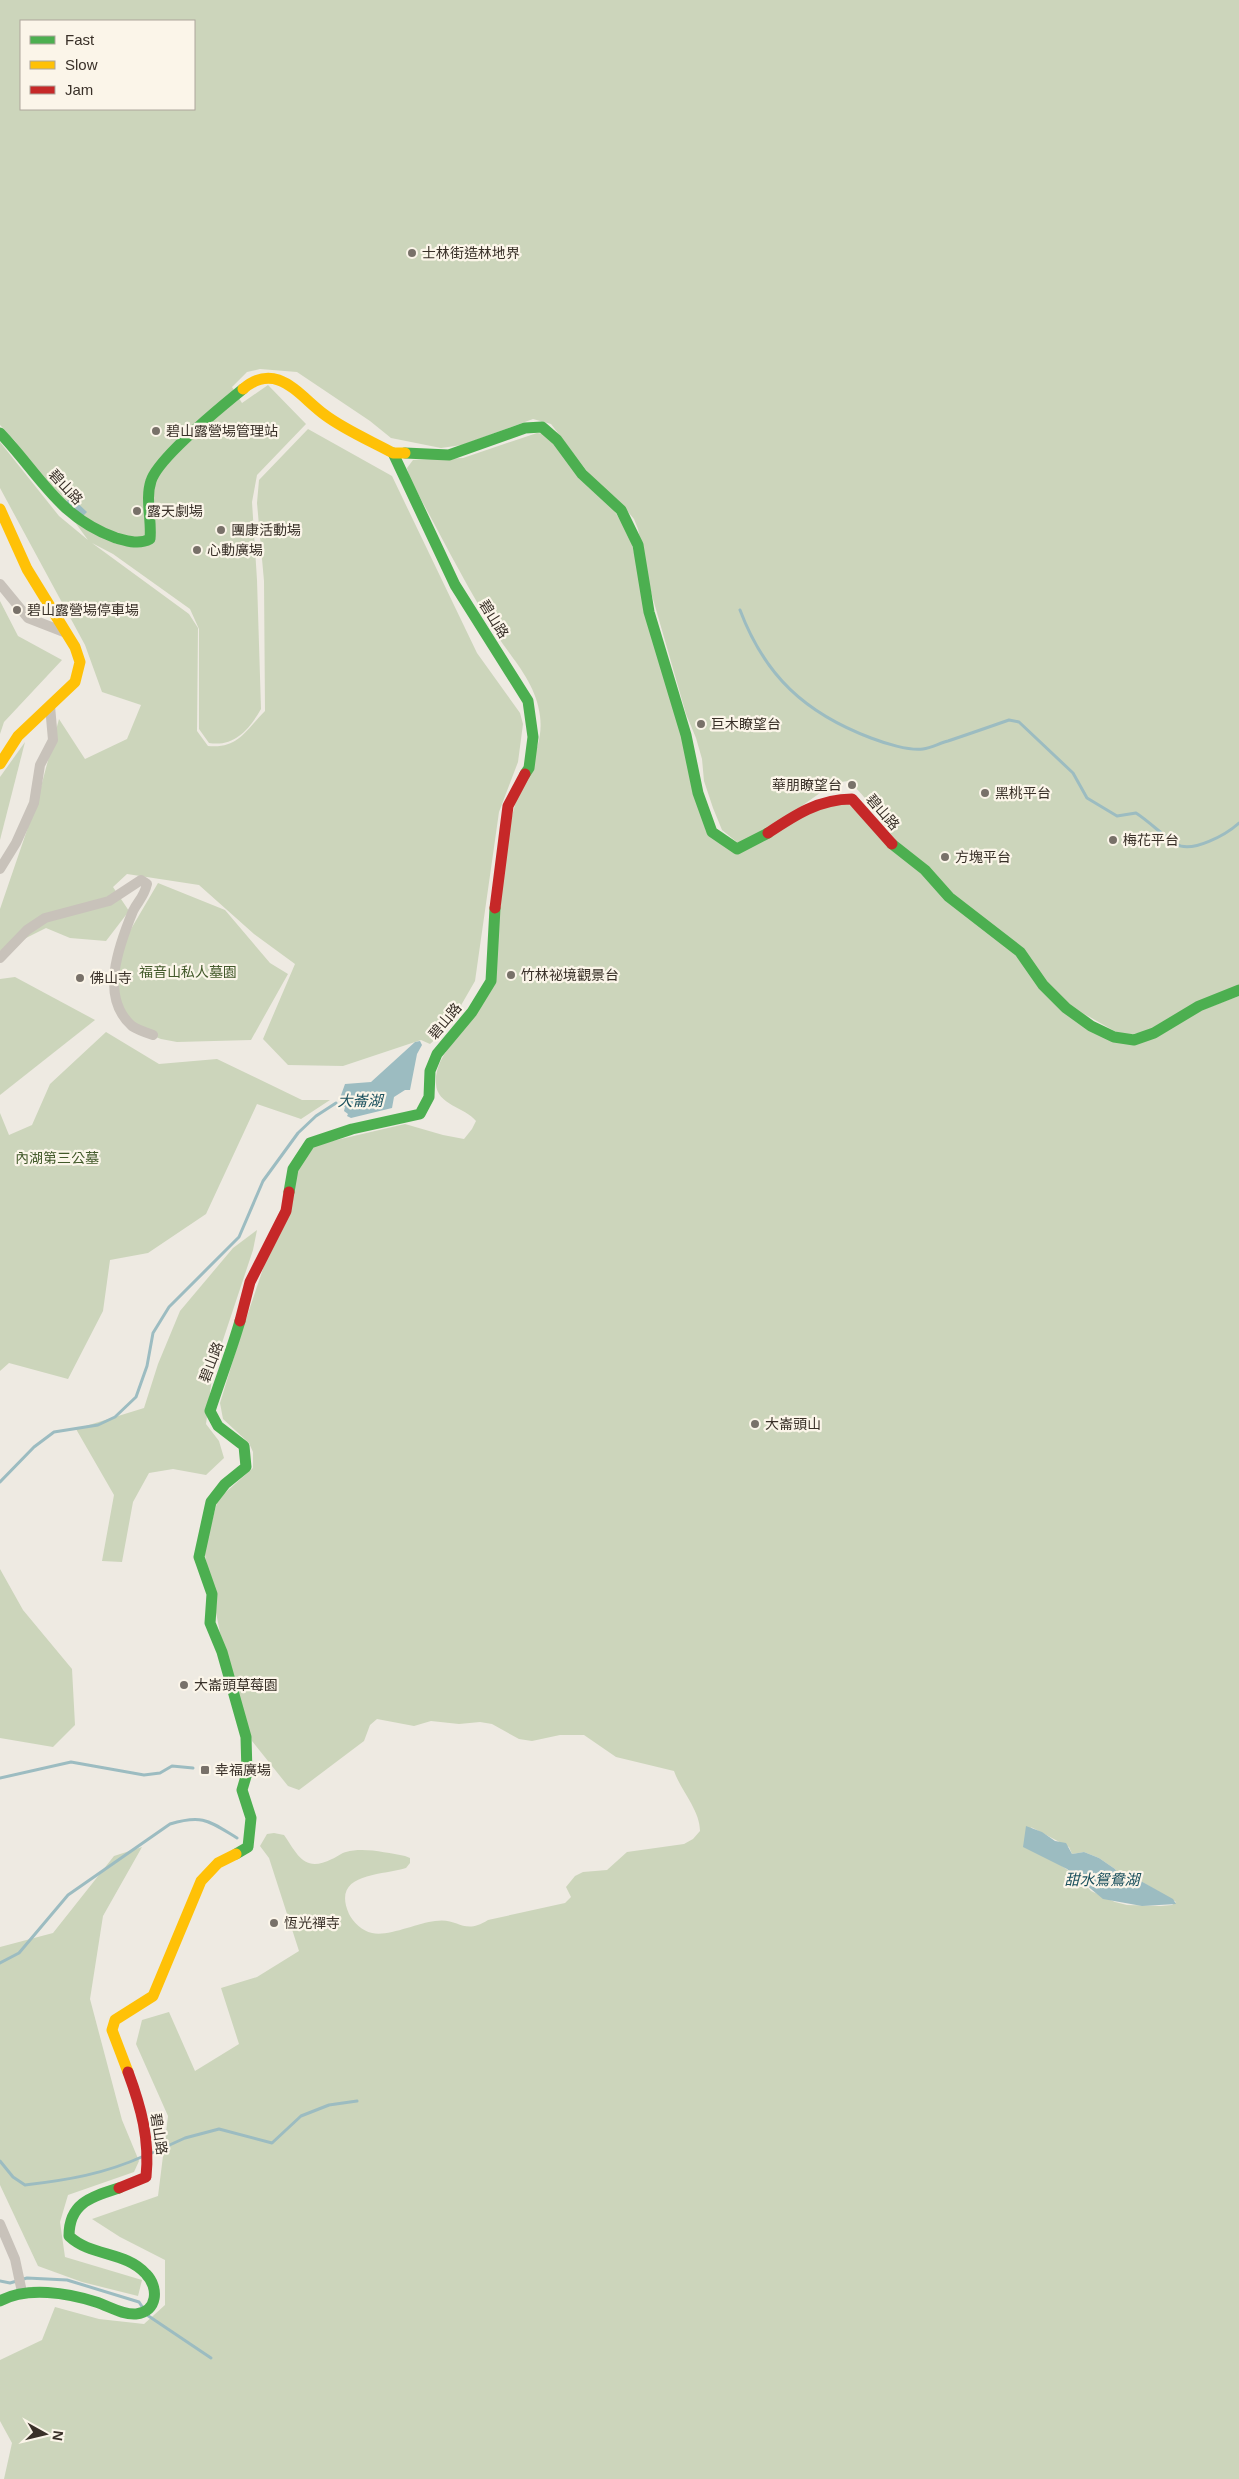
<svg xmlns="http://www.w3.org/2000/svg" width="1239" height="2479" viewBox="0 0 1239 2479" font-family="Helvetica,'Noto Sans TC',sans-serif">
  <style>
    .green { fill: #ccd5bb; fill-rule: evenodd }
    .water { fill: #9cbcc1 }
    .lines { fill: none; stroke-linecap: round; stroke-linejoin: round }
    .stream { stroke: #9cbcc1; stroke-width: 3 }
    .street { stroke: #c8c2ba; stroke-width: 10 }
    .fast { stroke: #4caf50; stroke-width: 11 }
    .slow { stroke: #ffc107; stroke-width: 11 }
    .jam { stroke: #c62828; stroke-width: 11 }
    .poi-dot { fill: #787169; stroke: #fbf5e9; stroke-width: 2 }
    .labels { text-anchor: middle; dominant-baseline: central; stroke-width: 4.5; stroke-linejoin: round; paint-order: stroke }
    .poi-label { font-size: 14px; fill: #393028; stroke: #fbf5e9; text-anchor: start }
    .street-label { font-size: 14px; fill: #393028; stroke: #fbf5e9 }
    .park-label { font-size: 14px; fill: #42592a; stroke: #fbf5e9 }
    .water-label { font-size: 15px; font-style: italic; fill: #1b505d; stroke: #fbf5e9 }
  </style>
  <rect width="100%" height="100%" fill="#eeeae2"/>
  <g class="green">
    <path d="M 0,0 L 1239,0 L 1239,987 L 1155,1030 L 1123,1036 L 1067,1004 L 896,841 C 880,820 868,797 848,781 L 834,783 L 758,837 L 738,843 L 722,830 L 713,808 L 704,781 L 702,759 L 696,738 L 686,714 L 651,592 L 638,529 L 634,519 L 618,500 L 593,479 L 551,424 L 533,419 L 462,445 L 441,448 L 391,438 L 370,421 L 297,372 L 260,369 L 247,372 L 232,387 L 242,403 L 268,385 L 306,424 L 257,475 L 252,502 L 257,580 L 261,709 C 249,730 234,747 209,743 L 199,729 L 199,629 L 190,609 L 113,554 L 92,543 L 189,614 L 198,628 L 197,731 L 208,746 C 238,749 246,730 265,711 L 264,581 L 257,503 L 259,480 L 308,429 L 392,476 L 477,653 L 520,713 L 523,724 L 518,762 L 499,812 L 475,981 L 448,1028 L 430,1044 L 421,1040 L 343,1066 L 288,1065 L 263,1039 L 295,964 L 254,934 L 199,885 L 127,874 L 113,887 L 129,911 L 106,941 L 70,938 L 46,928 L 0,951 L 0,909 L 38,798 L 59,719 L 85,759 L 127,739 L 141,705 L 102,692 L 85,645 L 0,488 L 0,442 L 59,516 L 88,540 L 15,441 L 0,425 ZM 21,21 L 194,21 L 194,109 L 21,109 Z"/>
    <path d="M 537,433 L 545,434 L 614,510 L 630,537 L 706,831 L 733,850 L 813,811 L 846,802 L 1021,960 L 1118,1042 L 1239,996 L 1239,2479 L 4,2479 L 12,2443 L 0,2421 L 0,2360 L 42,2340 L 55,2307 L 99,2319 L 144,2324 L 165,2305 L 165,2260 L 120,2237 L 92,2219 L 158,2196 L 168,2116 L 136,2044 L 142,2020 L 169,2012 L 195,2071 L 239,2044 L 221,1988 L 257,1977 L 299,1951 L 269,1858 L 260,1846 L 267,1834 L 274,1833 L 284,1835 C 298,1855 304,1873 332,1859 C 337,1857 341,1853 346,1852 C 364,1847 387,1853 405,1856 L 410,1858 L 410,1863 L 406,1868 C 379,1876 331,1873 349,1914 C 353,1922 362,1931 372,1933 C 388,1937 417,1923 435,1921 C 459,1917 463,1936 488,1920 L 565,1903 L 571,1897 L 566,1887 L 575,1876 L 583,1872 L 607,1870 L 627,1852 L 684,1844 L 693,1839 L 700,1831 C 700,1810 681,1791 674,1771 L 616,1757 L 584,1735 L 560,1735 L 532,1741 L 519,1739 L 492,1724 L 480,1722 L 459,1724 L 431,1721 L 414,1726 L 377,1719 L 370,1725 L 364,1741 L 299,1790 L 288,1786 L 252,1741 L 220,1633 L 204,1550 L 218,1499 L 253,1468 L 253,1452 L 249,1443 L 223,1419 L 220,1403 L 242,1331 L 296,1171 L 315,1145 L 405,1124 L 443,1135 L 464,1139 L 472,1129 L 476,1121 C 465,1107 437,1105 436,1084 C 434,1053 465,1035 477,1009 C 509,939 495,864 518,795 C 527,768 544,746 540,716 C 536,683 513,660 496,634 C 465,584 438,530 410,479 L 407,468 L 413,460 L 463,458 ZM 1031,1827 L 1069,1847 L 1072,1854 L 1084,1852 L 1099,1858 L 1115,1869 L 1121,1879 L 1131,1878 L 1139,1880 L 1176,1902 L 1172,1905 L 1161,1906 L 1127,1905 L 1115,1902 L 1091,1891 L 1078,1877 L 1056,1862 Z"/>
    <polygon points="0,601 18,636 62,660 4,722 0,734"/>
    <polygon points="25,742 0,840 0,777"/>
    <polygon points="158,883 225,910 270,963 288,974 251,1040 177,1042 161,1039 132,1028 119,1007 116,985 121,946"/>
    <polygon points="15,977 95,1020 0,1095 0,979"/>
    <polygon points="106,1032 159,1064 217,1059 302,1100 330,1100 301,1119 257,1104 206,1214 148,1253 110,1260 103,1311 68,1379 9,1363 0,1371 0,1113 9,1135 32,1125 50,1084"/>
    <polygon points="257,1230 253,1250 213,1370 206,1424 219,1441 224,1458 206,1475 173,1469 149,1473 133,1502 122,1562 102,1561 114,1495 76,1429 144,1408 158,1364 180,1311 233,1248"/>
    <polygon points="0,1569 23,1610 72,1669 75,1725 53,1747 0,1738"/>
    <polygon points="142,1847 103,1916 90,1999 122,2120 139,2161 134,2172 68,2195 60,2222 65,2257 142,2280 138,2296 82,2282 38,2266 0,2185 0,1947 53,1933 114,1856"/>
  </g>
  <g class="water">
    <polygon points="71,497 87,512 82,517 66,502"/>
    <polygon points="420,1041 422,1045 417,1054 410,1090 405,1090 394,1097 392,1108 351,1118 347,1116 348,1114 344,1111 345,1107 341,1104 344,1100 340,1098 345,1084 371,1082 415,1042"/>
    <polygon points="1026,1826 1042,1832 1055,1841 1066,1843 1072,1854 1084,1852 1099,1858 1115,1869 1121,1879 1131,1878 1139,1880 1173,1899 1176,1904 1142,1906 1103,1899 1067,1869 1023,1847"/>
  </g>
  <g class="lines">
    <g class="stream">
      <path d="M 740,610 C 765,676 805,713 871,738 C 884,743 909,751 923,749 C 931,748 940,743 948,741 C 969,734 989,727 1009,720 L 1019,722 L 1073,773 L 1087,798 L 1117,816 L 1136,813 C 1150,822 1162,835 1176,844 C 1192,854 1227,834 1239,823"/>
      <polyline points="0,1482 34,1447 54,1432 98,1425 115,1417 136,1397 147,1366 153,1333 169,1307 239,1237 263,1181 298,1133 316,1116 336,1103"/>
      <polyline points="0,1778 71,1762 144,1775 160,1773 172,1766 193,1768"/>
      <path d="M 0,1963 L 19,1953 L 68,1895 L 170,1824 C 203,1814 209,1821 237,1838"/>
      <polyline points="152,2153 185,2138 219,2129 272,2143 301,2116 329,2105 357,2101"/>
      <path d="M 0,2161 L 13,2177 L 25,2185 C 68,2180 104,2174 144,2156"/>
      <polyline points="0,2281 10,2283 27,2278 67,2280 139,2302 143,2308"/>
      <polyline points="147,2315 211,2358"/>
    </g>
    <g class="street">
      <polyline points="0,584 28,618 64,632"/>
      <polyline points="0,869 16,843 34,803 40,765 53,740 50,706"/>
      <path d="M 0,958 L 27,930 L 45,918 L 109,901 L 141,880 L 147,884 C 144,897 138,901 133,911 C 119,945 99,997 132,1026 C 138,1030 147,1033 153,1035"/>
      <polyline points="0,2224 15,2259 22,2292"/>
    </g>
    <g class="fast">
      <path d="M 0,433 C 40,475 58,517 116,538 C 127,541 139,545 150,539 C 152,520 145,499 151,481 C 158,458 222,406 243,389"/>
      <polyline points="393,453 455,585 528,701 533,737 529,768 525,774"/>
      <polyline points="405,453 449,455 525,428 542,427 557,440 582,474 621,510 638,545 649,612 686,735 698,793 712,832 737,849 768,833"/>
      <polyline points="892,844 925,870 949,897 1020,952 1043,985 1066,1008 1091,1026 1114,1037 1134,1040 1154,1033 1199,1006 1239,990"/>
      <polyline points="289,1192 293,1169 310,1143 352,1129 420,1114 429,1097 430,1071 437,1054 472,1012 491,981 495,908"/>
      <path d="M 236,1854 L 248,1847 L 251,1818 L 242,1790 L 247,1773 L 246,1737 L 222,1652 L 210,1623 L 212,1594 L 199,1557 L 211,1502 L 225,1484 L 246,1467 L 244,1446 L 218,1426 L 210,1411 C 220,1380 231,1352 240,1321"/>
      <path d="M 0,2301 C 27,2286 68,2293 96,2302 C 109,2306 122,2315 136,2314 C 158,2312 159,2287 146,2274 C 126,2251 91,2257 69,2236 C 69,2203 91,2197 119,2188"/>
    </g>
    <g class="slow">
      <path d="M 243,389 C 277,360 299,396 325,415 C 345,430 371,441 393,453 L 405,453"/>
      <polyline points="0,509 27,569 75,647 80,662 75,682 18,736 0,764"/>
      <polyline points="128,2072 112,2030 115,2020 153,1996 201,1881 218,1863 236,1854"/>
    </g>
    <g class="jam">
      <path d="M 768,833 C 795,815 819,799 852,799 L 892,844"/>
      <polyline points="495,908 508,806 525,774"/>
      <polyline points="240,1321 250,1282 286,1211 289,1192"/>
      <path d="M 119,2188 L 146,2177 C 150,2140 141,2107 128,2072"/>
    </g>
  </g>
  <g class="poi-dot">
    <circle cx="412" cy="253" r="5"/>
    <circle cx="156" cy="431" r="5"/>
    <circle cx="137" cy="511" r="5"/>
    <circle cx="221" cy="530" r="5"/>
    <circle cx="197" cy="550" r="5"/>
    <circle cx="17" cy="610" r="5"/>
    <circle cx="701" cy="724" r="5"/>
    <circle cx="852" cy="785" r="5"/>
    <circle cx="985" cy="793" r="5"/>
    <circle cx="1113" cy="840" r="5"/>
    <circle cx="945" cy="857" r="5"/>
    <circle cx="511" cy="975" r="5"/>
    <circle cx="80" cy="978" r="5"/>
    <circle cx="755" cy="1424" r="5"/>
    <circle cx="184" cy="1685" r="5"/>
    <rect x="200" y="1765" width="10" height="10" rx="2.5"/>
    <circle cx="274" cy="1923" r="5"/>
  </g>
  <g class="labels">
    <g class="poi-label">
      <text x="422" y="253">士林街造林地界</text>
      <text x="166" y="431">碧山露營場管理站</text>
      <text x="147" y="511">露天劇場</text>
      <text x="231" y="530">團康活動場</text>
      <text x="207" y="550">心動廣場</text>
      <text x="27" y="610">碧山露營場停車場</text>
      <text x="711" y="724">巨木瞭望台</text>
      <text x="842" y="785" text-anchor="end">華朋瞭望台</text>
      <text x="995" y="793">黑桃平台</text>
      <text x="1123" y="840">梅花平台</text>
      <text x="955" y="857">方塊平台</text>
      <text x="521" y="975">竹林祕境觀景台</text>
      <text x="90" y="978">佛山寺</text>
      <text x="765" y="1424">大崙頭山</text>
      <text x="194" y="1685">大崙頭草莓園</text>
      <text x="215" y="1770">幸福廣場</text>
      <text x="284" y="1923">恆光禪寺</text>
    </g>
    <g class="street-label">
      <text transform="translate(66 487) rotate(47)">碧山路</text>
      <text transform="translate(494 619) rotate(58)">碧山路</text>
      <text transform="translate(883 812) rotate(49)">碧山路</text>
      <text transform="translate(445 1021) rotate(-50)">碧山路</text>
      <text transform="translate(211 1362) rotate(-69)">碧山路</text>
      <text transform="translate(159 2134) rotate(81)">碧山路</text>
    </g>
    <g class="park-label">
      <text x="188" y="972">福音山私人墓園</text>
      <text x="57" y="1158">內湖第三公墓</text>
    </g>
    <g class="water-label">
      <text x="360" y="1100">大崙湖</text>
      <text x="1102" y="1879">甜水鴛鴦湖</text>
    </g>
  </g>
  <rect x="20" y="20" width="175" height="90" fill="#fbf5e9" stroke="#ada69c"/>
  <rect x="30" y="36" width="25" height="8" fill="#4caf50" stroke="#ada69c"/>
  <text x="65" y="45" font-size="15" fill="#393028">Fast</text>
  <rect x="30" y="61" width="25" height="8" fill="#ffc107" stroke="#ada69c"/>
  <text x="65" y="70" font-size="15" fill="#393028">Slow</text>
  <rect x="30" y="86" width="25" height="8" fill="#c62828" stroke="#ada69c"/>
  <text x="65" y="95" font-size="15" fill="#393028">Jam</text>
  <g transform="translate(45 2434) rotate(98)" stroke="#fbf5e9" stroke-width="4" paint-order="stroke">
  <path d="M0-4L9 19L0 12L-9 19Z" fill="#393028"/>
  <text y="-8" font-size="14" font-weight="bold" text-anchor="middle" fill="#393028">N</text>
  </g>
</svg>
